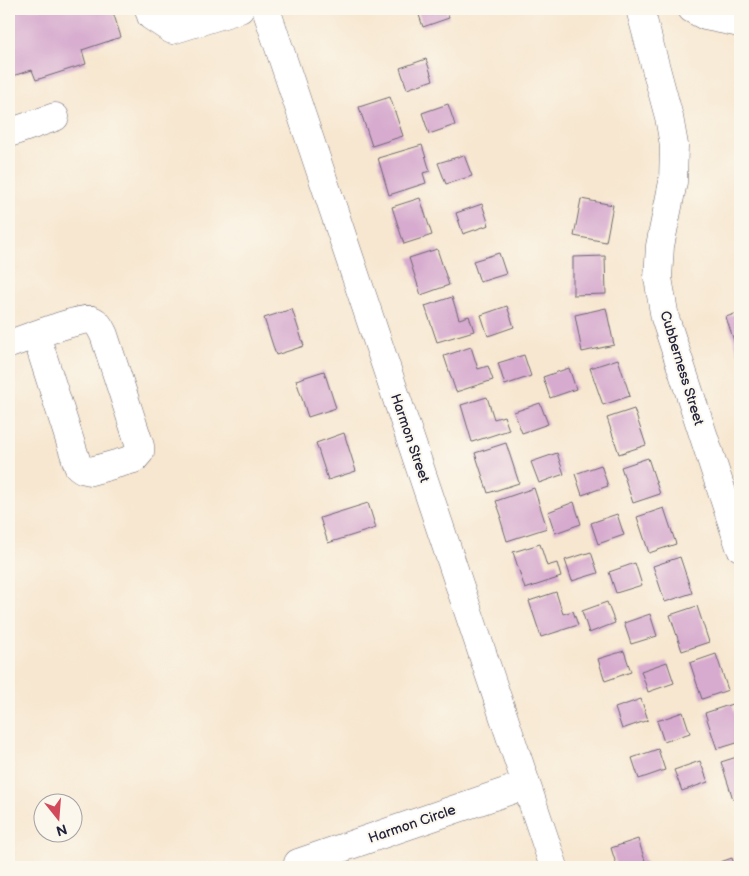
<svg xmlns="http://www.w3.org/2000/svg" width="749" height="876" viewBox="0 0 749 876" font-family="'Balsamiq Sans',sans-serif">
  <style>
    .building { fill: #d7abcf }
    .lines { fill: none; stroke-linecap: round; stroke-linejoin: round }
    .minor-casing { stroke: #6d676f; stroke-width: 29 }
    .minor { stroke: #fff; stroke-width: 28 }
    .labels { text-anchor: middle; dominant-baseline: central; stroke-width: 4; stroke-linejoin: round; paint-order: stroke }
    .street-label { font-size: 14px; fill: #22223b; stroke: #fbf7ec }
  </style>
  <rect width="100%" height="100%" fill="#fbf7ec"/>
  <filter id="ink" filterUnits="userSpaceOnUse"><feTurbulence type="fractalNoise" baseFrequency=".02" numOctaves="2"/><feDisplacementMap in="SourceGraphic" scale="10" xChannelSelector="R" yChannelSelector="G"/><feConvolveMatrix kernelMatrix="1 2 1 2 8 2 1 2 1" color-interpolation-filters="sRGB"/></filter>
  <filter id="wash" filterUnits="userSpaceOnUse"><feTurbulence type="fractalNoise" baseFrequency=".0096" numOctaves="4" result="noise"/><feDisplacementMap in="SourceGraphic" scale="20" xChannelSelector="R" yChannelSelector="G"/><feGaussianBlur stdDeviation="1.12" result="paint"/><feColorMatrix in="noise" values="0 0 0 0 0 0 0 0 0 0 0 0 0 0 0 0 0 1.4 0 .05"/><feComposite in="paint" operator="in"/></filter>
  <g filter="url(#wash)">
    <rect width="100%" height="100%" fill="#f7e7d0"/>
    <g id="blocks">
      <g class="building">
        <polygon points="9,9 112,9 121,37 82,50 86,64 36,80 32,70 9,77"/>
        <polygon points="417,9 446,9 449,18 423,27"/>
        <polygon points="426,59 433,80 407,89 400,68"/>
        <polygon points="390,97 403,136 372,146 359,107"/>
        <polygon points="448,104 455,125 429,134 422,113"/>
        <polygon points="422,145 430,171 423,173 426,183 389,195 378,158"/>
        <polygon points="464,155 472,176 446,184 438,163"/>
        <polygon points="420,198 432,235 404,244 392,207"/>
        <polygon points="581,199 613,205 606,242 574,236"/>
        <polygon points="482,204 489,225 463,234 456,213"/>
        <polygon points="437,249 449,285 421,295 409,258"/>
        <polygon points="499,253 506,274 480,282 473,261"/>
        <polygon points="605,256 606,294 573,295 573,257"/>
        <polygon points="452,297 459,319 469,316 474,331 437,342 425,306"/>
        <polygon points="507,306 514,327 488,336 481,315"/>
        <polygon points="606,308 614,345 582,352 575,315"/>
        <polygon points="292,309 304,346 276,355 264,318"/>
        <polygon points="740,312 740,353 738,353 726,317"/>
        <polygon points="471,347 478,369 488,366 493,380 456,392 444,356"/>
        <polygon points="524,355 531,376 505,385 498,363"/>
        <polygon points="618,359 630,396 603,405 590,368"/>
        <polygon points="569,368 576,389 550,398 543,377"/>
        <polygon points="324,371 336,408 308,417 296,380"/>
        <polygon points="487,397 494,419 504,416 509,430 472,442 461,405"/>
        <polygon points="540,403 548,424 522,433 514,412"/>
        <polygon points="634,409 646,445 619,454 607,418"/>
        <polygon points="344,433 356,471 328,480 316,443"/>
        <polygon points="506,443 519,483 488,493 475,453"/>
        <polygon points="557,453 564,474 539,483 531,462"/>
        <polygon points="648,458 660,494 633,503 621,467"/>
        <polygon points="601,465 608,486 582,495 575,474"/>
        <polygon points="534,488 547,528 507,541 500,518 502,518 496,501"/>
        <polygon points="574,502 581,524 555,533 548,512"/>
        <polygon points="368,503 376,528 328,543 320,518"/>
        <polygon points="664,508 676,544 649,553 637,517"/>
        <polygon points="617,514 624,535 598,544 591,523"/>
        <polygon points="540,544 547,566 557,563 561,577 525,589 513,552"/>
        <polygon points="591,552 598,573 572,581 565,560"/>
        <polygon points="680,557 692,593 665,602 653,566"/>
        <polygon points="635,563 642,585 616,593 609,572"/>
        <polygon points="556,592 563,614 573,611 578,625 541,637 529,601"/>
        <polygon points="607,602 615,623 589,633 582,611"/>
        <polygon points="697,606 709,642 682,651 670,615"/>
        <polygon points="650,614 657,636 631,644 624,623"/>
        <polygon points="624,651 631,672 605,681 598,659"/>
        <polygon points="716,654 728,690 702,699 690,663"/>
        <polygon points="667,662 674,683 648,692 641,671"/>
        <polygon points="641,699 648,720 622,729 615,708"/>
        <polygon points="732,704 740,730 740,742 717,749 705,713"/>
        <polygon points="683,712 690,733 664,742 657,721"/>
        <polygon points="658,749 665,770 639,779 632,758"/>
        <polygon points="740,756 740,796 733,799 721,762"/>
        <polygon points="700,761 708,782 682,791 674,770"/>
        <polygon points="638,839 647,867 617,867 611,848"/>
        <polygon points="732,858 735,867 706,867"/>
      </g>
    </g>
  </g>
  <g filter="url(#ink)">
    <use href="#blocks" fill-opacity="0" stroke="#6d676f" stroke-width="1"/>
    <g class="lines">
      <g class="minor-casing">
        <g id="minor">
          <polyline points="149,9 151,16 172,30 240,9"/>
          <polyline points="266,9 554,867"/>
          <polyline points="640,9 669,117 674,145 673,182 660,246 658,278 665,318 740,547"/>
          <polyline points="692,9 705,16 740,23"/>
          <polyline points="9,133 55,117"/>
          <path d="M 9,344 C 22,340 82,316 92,320 C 98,322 101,329 104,335 L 140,446 L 140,452 L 134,459 L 91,471 L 82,469 L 78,466 L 36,335"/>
          <polyline points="298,863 526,785"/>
        </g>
      </g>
      <use href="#minor" class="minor"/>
    </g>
  </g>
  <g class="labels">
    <g class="street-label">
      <text transform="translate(682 368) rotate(73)">Cubberness Street</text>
      <text transform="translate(410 438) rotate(71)">Harmon Street</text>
      <text transform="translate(412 824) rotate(-19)">Harmon Circle</text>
    </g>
  </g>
  <rect width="749" height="876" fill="none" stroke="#fbf7ec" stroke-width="30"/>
  <g transform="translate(58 818) rotate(163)"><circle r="24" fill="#fbf7ec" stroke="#a4a2a5"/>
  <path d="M0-4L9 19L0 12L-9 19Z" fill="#d1495b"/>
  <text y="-8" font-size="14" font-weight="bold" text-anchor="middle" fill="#22223b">N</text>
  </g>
</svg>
